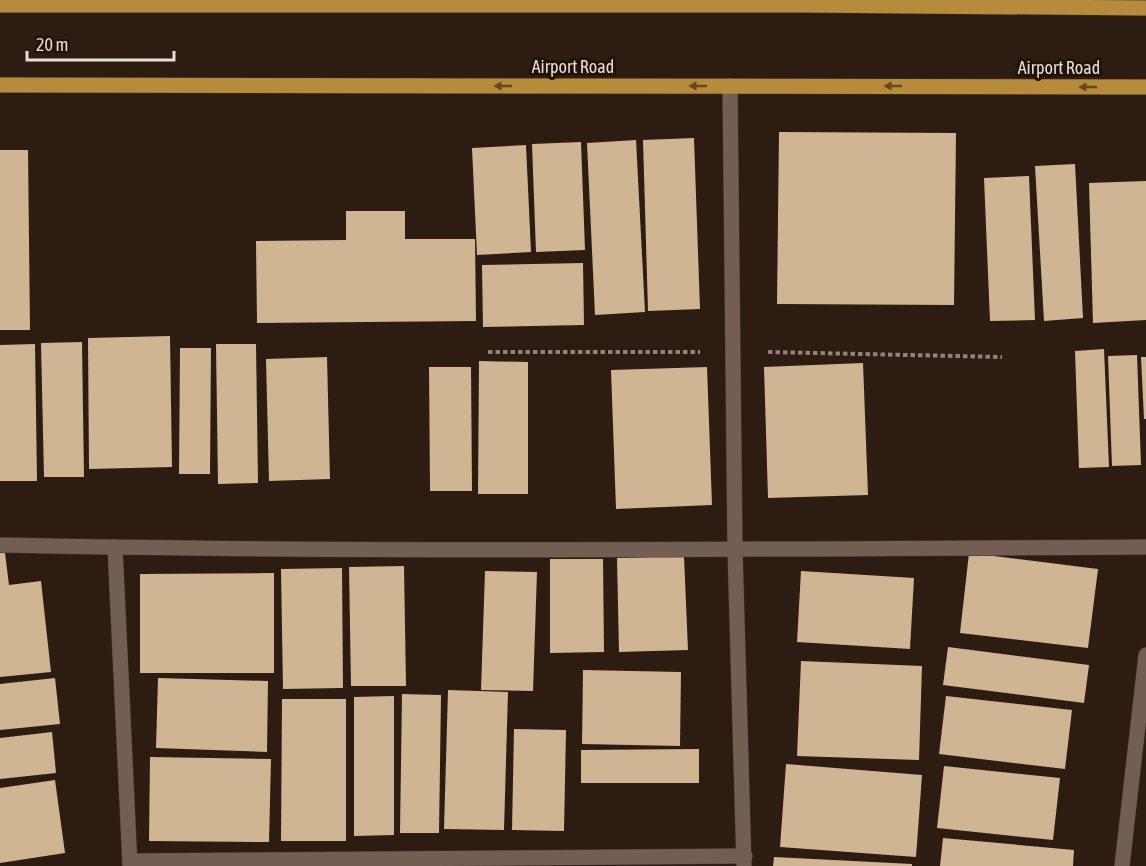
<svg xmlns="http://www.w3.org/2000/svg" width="1146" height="866" viewBox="0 0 1146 866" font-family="'Asap Condensed',sans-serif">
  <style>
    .building { fill: #d0b593 }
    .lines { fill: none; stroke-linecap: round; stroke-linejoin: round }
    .street-casing { stroke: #433530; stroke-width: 16 }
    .primary-casing { stroke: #433530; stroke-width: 16 }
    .path { stroke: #91837b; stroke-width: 4; stroke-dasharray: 4.5 3; stroke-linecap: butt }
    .street { stroke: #725e53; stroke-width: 15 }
    .primary { stroke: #b68c3c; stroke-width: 15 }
    .oneway { fill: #654920 }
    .labels { text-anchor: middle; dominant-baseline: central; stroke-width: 6; stroke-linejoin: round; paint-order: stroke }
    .street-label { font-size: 18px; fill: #e9ddd6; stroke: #221309 }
  </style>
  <rect width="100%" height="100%" fill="#2c1c12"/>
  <g class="building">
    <polygon points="779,132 956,133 954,305 777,304"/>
    <polygon points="694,138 700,309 648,311 643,140"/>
    <polygon points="636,140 645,312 595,315 587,143"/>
    <polygon points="581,142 585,250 536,252 532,144"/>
    <polygon points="526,145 531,252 477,255 472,148"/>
    <polygon points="0,150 28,150 30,330 0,330"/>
    <polygon points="1075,164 1083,318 1044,321 1035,166"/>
    <polygon points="1029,176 1035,320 990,321 984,178"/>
    <polygon points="1146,181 1146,320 1093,323 1089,183"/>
    <polygon points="346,211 405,211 405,239 475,239 476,321 257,323 256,241 346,240"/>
    <polygon points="583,263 584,325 483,327 482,265"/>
    <polygon points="170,336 172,467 89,469 88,338"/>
    <polygon points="82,342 84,477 44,477 41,343"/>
    <polygon points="35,344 37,481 0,481 0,345"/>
    <polygon points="216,344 256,344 258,483 218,484"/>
    <polygon points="180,348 211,348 210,474 179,474"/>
    <polygon points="1104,349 1109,467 1079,468 1075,351"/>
    <polygon points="1137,355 1141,465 1112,466 1108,356"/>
    <polygon points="327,357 330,479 269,481 266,359"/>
    <polygon points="1141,357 1146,357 1146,419 1144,419"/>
    <polygon points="479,361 528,362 528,494 478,494"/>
    <polygon points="863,363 868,495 768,498 764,367"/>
    <polygon points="429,367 471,367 472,491 430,491"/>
    <polygon points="707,367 712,505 616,509 611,370"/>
    <polygon points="0,553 5,553 9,585 41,581 51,672 0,677"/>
    <polygon points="969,553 1098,569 1088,648 960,633"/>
    <polygon points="684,556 688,650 619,652 617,558"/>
    <polygon points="550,559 603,559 604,652 550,653"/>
    <polygon points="404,566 406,686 351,686 349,567"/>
    <polygon points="342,568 343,688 283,689 281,569"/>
    <polygon points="485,571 537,572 533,691 481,690"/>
    <polygon points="801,571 914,578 910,649 797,642"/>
    <polygon points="274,573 274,673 140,673 140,574"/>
    <polygon points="948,647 1089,665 1084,703 943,685"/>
    <polygon points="801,661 922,666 919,760 797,756"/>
    <polygon points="583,670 681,672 680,746 582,744"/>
    <polygon points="55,678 60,724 0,730 0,684"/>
    <polygon points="158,678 268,681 267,752 156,748"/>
    <polygon points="448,690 508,692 504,830 444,829"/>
    <polygon points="402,694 441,695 439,833 400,833"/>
    <polygon points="394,696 394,835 354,836 354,697"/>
    <polygon points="946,696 1072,710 1065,769 939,754"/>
    <polygon points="282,699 346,699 346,841 281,841"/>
    <polygon points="514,729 566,730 564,831 512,830"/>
    <polygon points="52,732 56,773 0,779 0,738"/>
    <polygon points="699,749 699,783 581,783 581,750"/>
    <polygon points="150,757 271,759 269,842 149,841"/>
    <polygon points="786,764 922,775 916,857 780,847"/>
    <polygon points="944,766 1060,778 1053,840 937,828"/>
    <polygon points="55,780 65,853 0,863 0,788"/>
    <polygon points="943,838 1074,850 1073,866 940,866"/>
    <polygon points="774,857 912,864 912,866 773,866"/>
  </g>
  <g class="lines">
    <g class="street-casing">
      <g id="street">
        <polyline points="730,86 735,549 744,866"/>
        <path d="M 0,545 C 382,553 764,549 1146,547"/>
        <polyline points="115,547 130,866"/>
        <polyline points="130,861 745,856"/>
        <polyline points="1122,866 1146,655"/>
      </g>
    </g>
    <g class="primary-casing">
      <g id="primary">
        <polyline points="0,5 803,5 1146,8"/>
        <polyline points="0,85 1146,87"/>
      </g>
    </g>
    <g class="path">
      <polyline points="488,352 700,352"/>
      <polyline points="768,352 1002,357"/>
    </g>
    <use href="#street" class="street"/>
    <use href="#primary" class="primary"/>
  </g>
  <defs><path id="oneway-solid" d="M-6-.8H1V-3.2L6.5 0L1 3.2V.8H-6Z" transform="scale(1.5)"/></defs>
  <g class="oneway">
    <use href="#oneway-solid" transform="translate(503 86) rotate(-180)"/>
    <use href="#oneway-solid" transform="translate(698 86) rotate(-180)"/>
    <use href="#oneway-solid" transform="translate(893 86) rotate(-180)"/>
    <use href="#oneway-solid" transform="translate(1088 87) rotate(-180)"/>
  </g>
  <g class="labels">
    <g class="street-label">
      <text x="573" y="66">Airport Road</text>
      <text x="1059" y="67">Airport Road</text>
    </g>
  </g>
  <path d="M27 51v9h147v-9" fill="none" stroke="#e9ddd6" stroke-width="3"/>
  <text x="36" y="51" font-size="18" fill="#e9ddd6" stroke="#221309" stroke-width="4.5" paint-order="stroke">20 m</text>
</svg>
